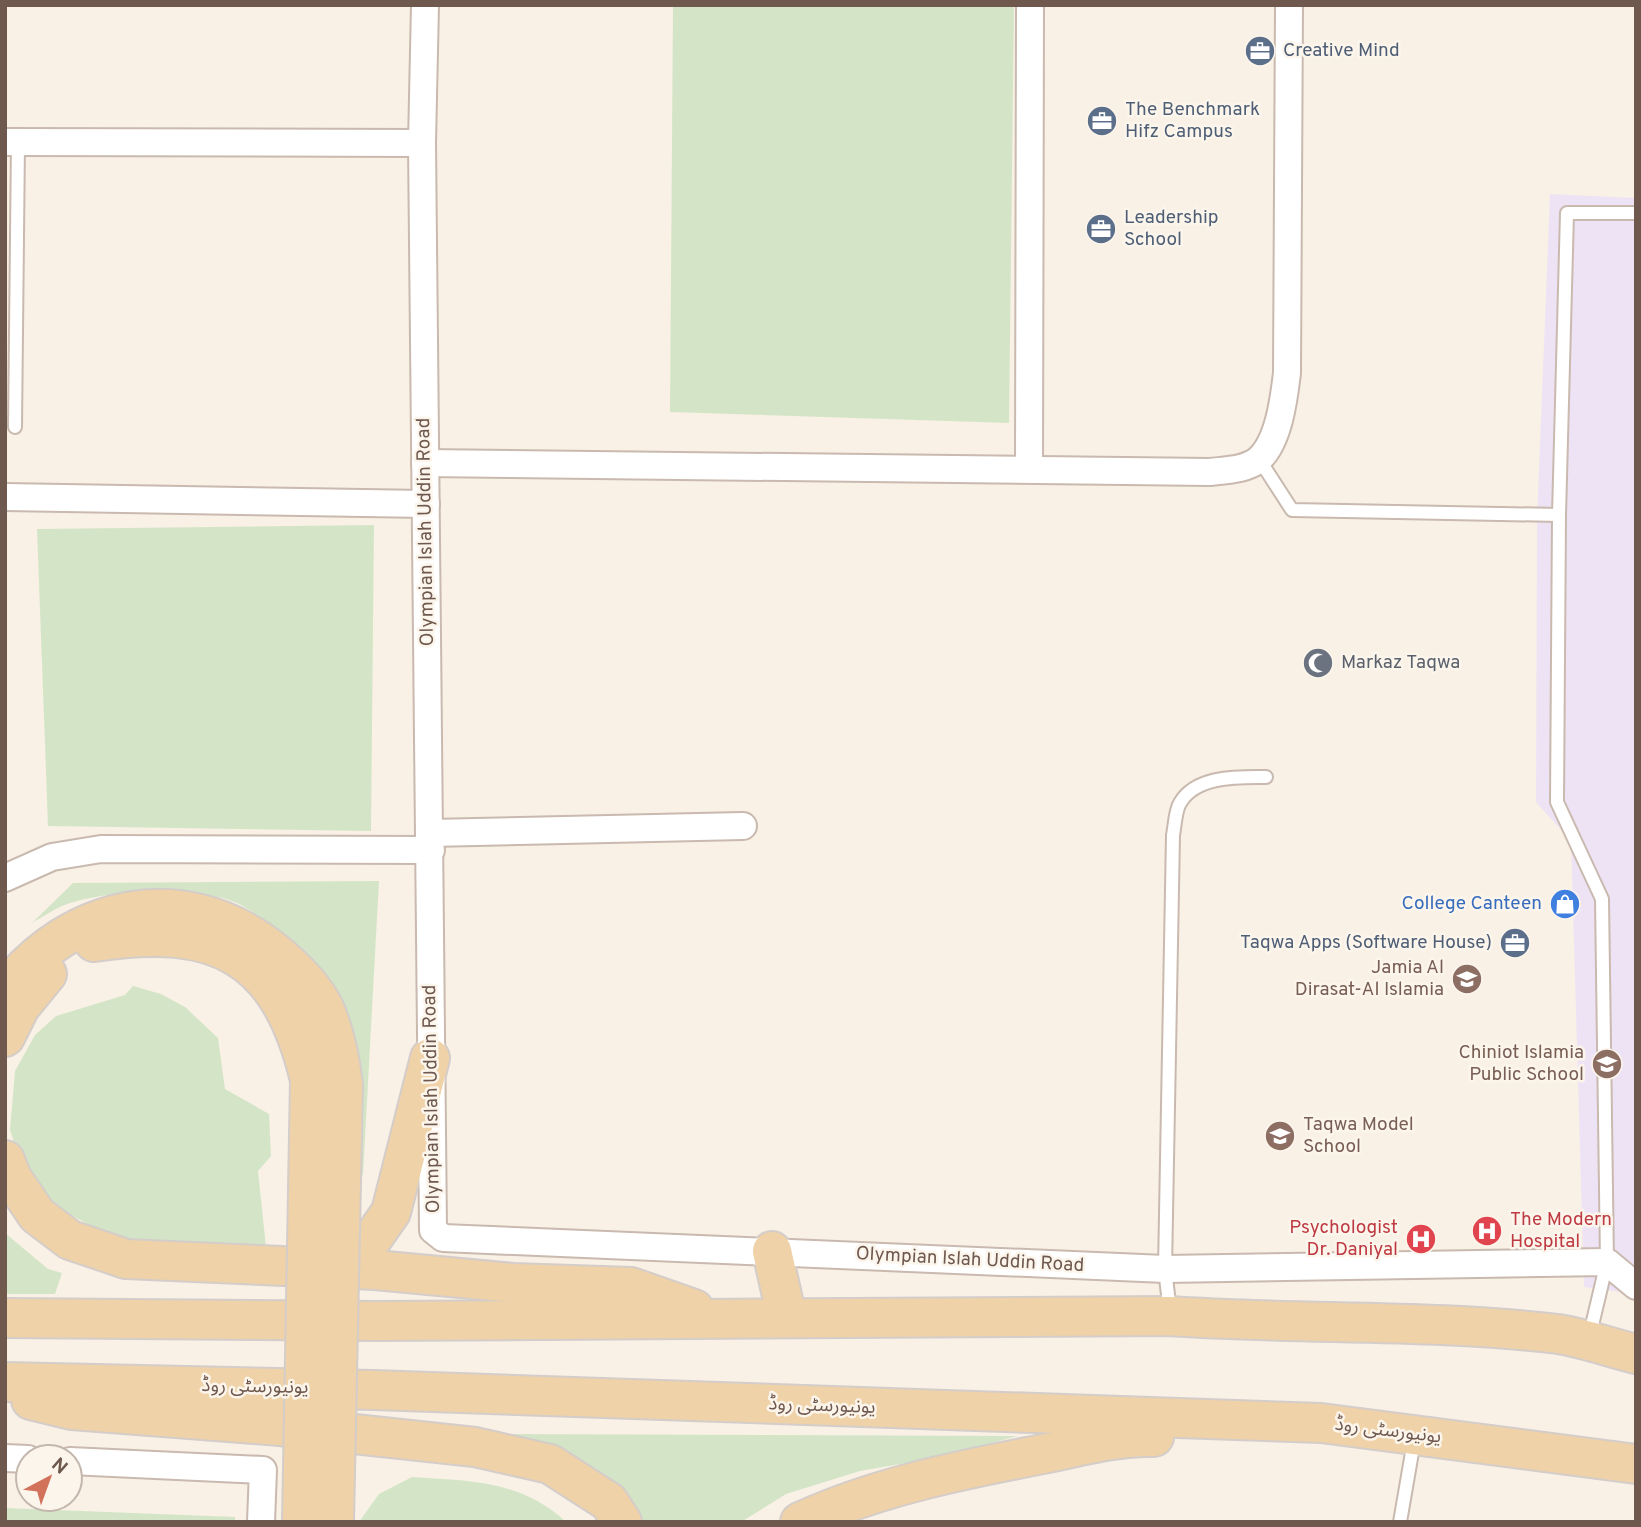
<svg xmlns="http://www.w3.org/2000/svg" width="1641" height="1527" viewBox="0 0 1641 1527" font-family="Overpass,'Noto Sans Arabic',sans-serif">
  <style>
    .education { fill: #eee3f5 }
    .green { fill: #d4e5c7 }
    .lines { fill: none; stroke-linecap: round; stroke-linejoin: round }
    .service-casing { stroke: #c9b9ae; stroke-width: 16 }
    .minor-casing { stroke: #c9b9ae; stroke-width: 30 }
    .primary-casing { stroke: #d4cdca; stroke-width: 42 }
    .service { stroke: #fff; stroke-width: 12 }
    .minor { stroke: #fff; stroke-width: 26 }
    .primary { stroke: #efd2a7; stroke-width: 38 }
    .primary-bridge-casing { stroke: #d4cdca; stroke-width: 42; stroke-linecap: butt }
    .primary-bridge { stroke: #efd2a7; stroke-width: 38 }
    .labels { text-anchor: middle; dominant-baseline: central; stroke-width: 5; stroke-linejoin: round; paint-order: stroke }
    .service-label { font-size: 19px; fill: #4e5e75; stroke: #fcf5ec; text-anchor: start }
    .street-label { font-size: 19px; fill: #6f594e; stroke: #fcf5ec }
    .worship-label { font-size: 19px; fill: #5b616d; stroke: #fcf5ec; text-anchor: start }
    .shop-label { font-size: 19px; fill: #366cbe; stroke: #fcf5ec; text-anchor: end }
    .education-label { font-size: 19px; fill: #785e54; stroke: #fcf5ec; text-anchor: end }
    .health-label { font-size: 19px; fill: #be3a42; stroke: #fcf5ec; text-anchor: start }
  </style>
  <rect width="100%" height="100%" fill="#f9f1e6"/>
  <polygon class="education" points="1550,194 1636,198 1636,1294 1584,1287 1571,841 1536,802 1537,519"/>
  <g class="green">
    <polygon points="673,5 1014,5 1009,423 670,412"/>
    <polygon points="374,525 371,831 48,826 37,529"/>
    <path d="M 379,881 L 363,1175 L 354,1176 L 300,954 C 283,935 266,919 243,906 C 202,884 113,890 70,903 C 57,907 44,916 32,923 L 73,883 Z"/>
    <polygon points="133,986 161,994 185,1007 218,1038 225,1089 269,1114 271,1156 258,1171 267,1257 117,1240 60,1209 43,1194 20,1160 10,1130 15,1071 35,1035 56,1016 125,995"/>
    <polygon points="5,1233 48,1269 62,1273 55,1294 5,1294"/>
    <polygon points="487,1434 1017,1436 946,1456 860,1471 786,1494 741,1522 626,1522"/>
    <path d="M 412,1477 C 470,1481 521,1480 566,1522 L 359,1522 L 379,1494 Z"/>
    <polygon points="5,1508 235,1517 235,1522 5,1522"/>
  </g>
  <g class="lines">
    <g class="service-casing">
      <g id="service">
        <polyline points="15,427 18,142"/>
        <polyline points="1259,459 1292,510 1559,515"/>
        <path d="M 1170,1312 L 1165,1269 L 1173,835 C 1175,826 1175,811 1180,803 C 1196,775 1239,777 1266,777"/>
        <polyline points="1589,1338 1607,1262 1602,899 1557,802 1559,515 1567,213 1636,213"/>
        <polyline points="1400,1522 1414,1441"/>
      </g>
    </g>
    <g class="minor-casing">
      <g id="minor">
        <polyline points="425,5 422,143 433,1230 443,1238 1165,1269 1607,1262 1636,1286"/>
        <polyline points="5,142 422,143"/>
        <path d="M 425,463 L 1210,472 C 1226,470 1245,470 1258,460 C 1279,442 1284,398 1287,373 L 1289,5"/>
        <polyline points="1029,468 1030,5"/>
        <polyline points="5,497 426,504"/>
        <polyline points="431,833 743,826"/>
        <polyline points="5,878 52,857 101,849 431,850"/>
        <polyline points="5,1458 28,1459"/>
        <polyline points="70,1461 263,1470 261,1522"/>
      </g>
    </g>
    <g class="primary-casing">
      <g id="primary">
        <path d="M 94,942 C 218,923 280,955 310,1080"/>
        <path d="M 5,990 C 72,904 182,880 271,949 C 291,965 313,985 324,1008 C 335,1033 340,1058 343,1085"/>
        <polyline points="5,1037 20,1007 47,974"/>
        <polyline points="5,1160 12,1178 37,1215 70,1240 126,1259 375,1270 513,1283 631,1287 694,1309"/>
        <polyline points="772,1251 787,1318"/>
        <polyline points="335,1269 368,1245 391,1212 430,1058"/>
        <path d="M 5,1318 L 377,1321 L 1170,1316 C 1299,1325 1430,1319 1558,1334 C 1584,1338 1611,1348 1636,1354"/>
        <polyline points="5,1382 374,1390 1321,1423 1636,1464"/>
        <polyline points="31,1400 72,1410 280,1426 475,1447 550,1464 609,1502 622,1522"/>
        <path d="M 800,1522 C 878,1486 965,1469 1048,1453 C 1082,1446 1119,1436 1154,1437"/>
      </g>
    </g>
    <use href="#service" class="service"/>
    <use href="#minor" class="minor"/>
    <use href="#primary" class="primary"/>
    <g class="primary-bridge-casing">
      <g id="primary-bridge">
        <polyline points="302,1522 310,1080"/>
        <polyline points="334,1522 343,1085"/>
      </g>
    </g>
    <use href="#primary-bridge" class="primary-bridge"/>
  </g>
  <defs>
    <g id="office-disc" transform="scale(1.575)"><circle r="9.5" fill="#5c6f8a" stroke="#fcf5ec"/><path d="M-6-3h4V-5.5h4V-3h4V5H-6ZM-1-4.5V-3h2v-1.5ZM-6 0V1H6V0Z" fill="#fff"/></g>
    <g id="mosque-disc" transform="scale(1.575)"><circle r="9.5" fill="#6b7280" stroke="#fcf5ec"/><path d="M3.5-4.9A6 6 0 1 0 3.5 4.9A5 5 0 1 1 3.5-4.9Z" fill="#fff"/></g>
    <g id="shop-disc" transform="scale(1.575)"><circle r="9.5" fill="#3f7fe0" stroke="#fcf5ec"/><path d="M-5-2.5h2.3a2.7 3.5 0 0 1 5.4 0H5L5.5 6h-11ZM-1.5-2.5h3a1.5 2.3 0 0 0-3 0Z" fill="#fff"/></g>
    <g id="university-disc" transform="scale(1.575)"><circle r="9.5" fill="#8d6e63" stroke="#fcf5ec"/><path d="M0-5L7-2L0 1L-7-2ZM-4 1L0 2.5L4 1V4Q0 6-4 4Z" fill="#fff"/></g>
    <g id="school-disc" transform="scale(1.575)"><circle r="9.5" fill="#8d6e63" stroke="#fcf5ec"/><path d="M0-5L7-2L0 1L-7-2ZM-4 1L0 2.5L4 1V4Q0 6-4 4Z" fill="#fff"/></g>
    <g id="hospital-disc" transform="scale(1.575)"><circle r="9.5" fill="#e0444e" stroke="#fcf5ec"/><path d="M-5-5h3v3.5h4V-5h3V5h-3V1.5h-4V5h-3Z" fill="#fff"/></g>
  </defs>
  <g fill-rule="evenodd">
    <use href="#office-disc" x="1260" y="51"/>
    <use href="#office-disc" x="1102" y="121"/>
    <use href="#office-disc" x="1101" y="229"/>
    <use href="#mosque-disc" x="1318" y="663"/>
    <use href="#shop-disc" x="1565" y="904"/>
    <use href="#office-disc" x="1515" y="943"/>
    <use href="#university-disc" x="1467" y="979"/>
    <use href="#school-disc" x="1607" y="1064"/>
    <use href="#school-disc" x="1280" y="1136"/>
    <use href="#hospital-disc" x="1487" y="1231"/>
    <use href="#hospital-disc" x="1421" y="1239"/>
  </g>
  <g class="labels">
    <g class="service-label">
      <text x="1283" y="51">Creative Mind</text>
      <text x="1125" y="110">The Benchmark<tspan x="1125" dy="22">Hifz Campus</tspan></text>
      <text x="1124" y="218">Leadership<tspan x="1124" dy="22">School</tspan></text>
      <text x="1492" y="943" text-anchor="end">Taqwa Apps (Software House)</text>
    </g>
    <g class="street-label">
      <text transform="translate(426 532) rotate(-91)">Olympian Islah Uddin Road</text>
      <text transform="translate(432 1099) rotate(-91)">Olympian Islah Uddin Road</text>
      <text transform="translate(970 1260) rotate(3)">Olympian Islah Uddin Road</text>
      <text transform="translate(255 1387) rotate(1)">یونیورسٹی روڈ</text>
      <text transform="translate(822 1406) rotate(2)">یونیورسٹی روڈ</text>
      <text transform="translate(1388 1431) rotate(7)">یونیورسٹی روڈ</text>
    </g>
    <g class="worship-label">
      <text x="1341" y="663">Markaz Taqwa</text>
    </g>
    <g class="shop-label">
      <text x="1542" y="904">College Canteen</text>
    </g>
    <g class="education-label">
      <text x="1444" y="968">Jamia Al<tspan x="1444" dy="22">Dirasat-Al Islamia</tspan></text>
      <text x="1584" y="1053">Chiniot Islamia<tspan x="1584" dy="22">Public School</tspan></text>
      <text x="1303" y="1125" text-anchor="start">Taqwa Model<tspan x="1303" dy="22">School</tspan></text>
    </g>
    <g class="health-label">
      <text x="1510" y="1220">The Modern<tspan x="1510" dy="22">Hospital</tspan></text>
      <text x="1398" y="1228" text-anchor="end">Psychologist<tspan x="1398" dy="22">Dr. Daniyal</tspan></text>
    </g>
  </g>
  <rect width="1641" height="1527" fill="none" stroke="#6f594e" stroke-width="14"/>
  <g transform="translate(49 1478) rotate(41)"><circle r="33" fill="#fcf5ec" stroke="#c4b7ad" stroke-width="2"/>
  <path d="M0-5L12 26L0 18L-12 26Z" fill="#d3725b"/>
  <text y="-10" font-size="19" font-weight="bold" text-anchor="middle" fill="#6f594e">N</text>
  </g>
</svg>
